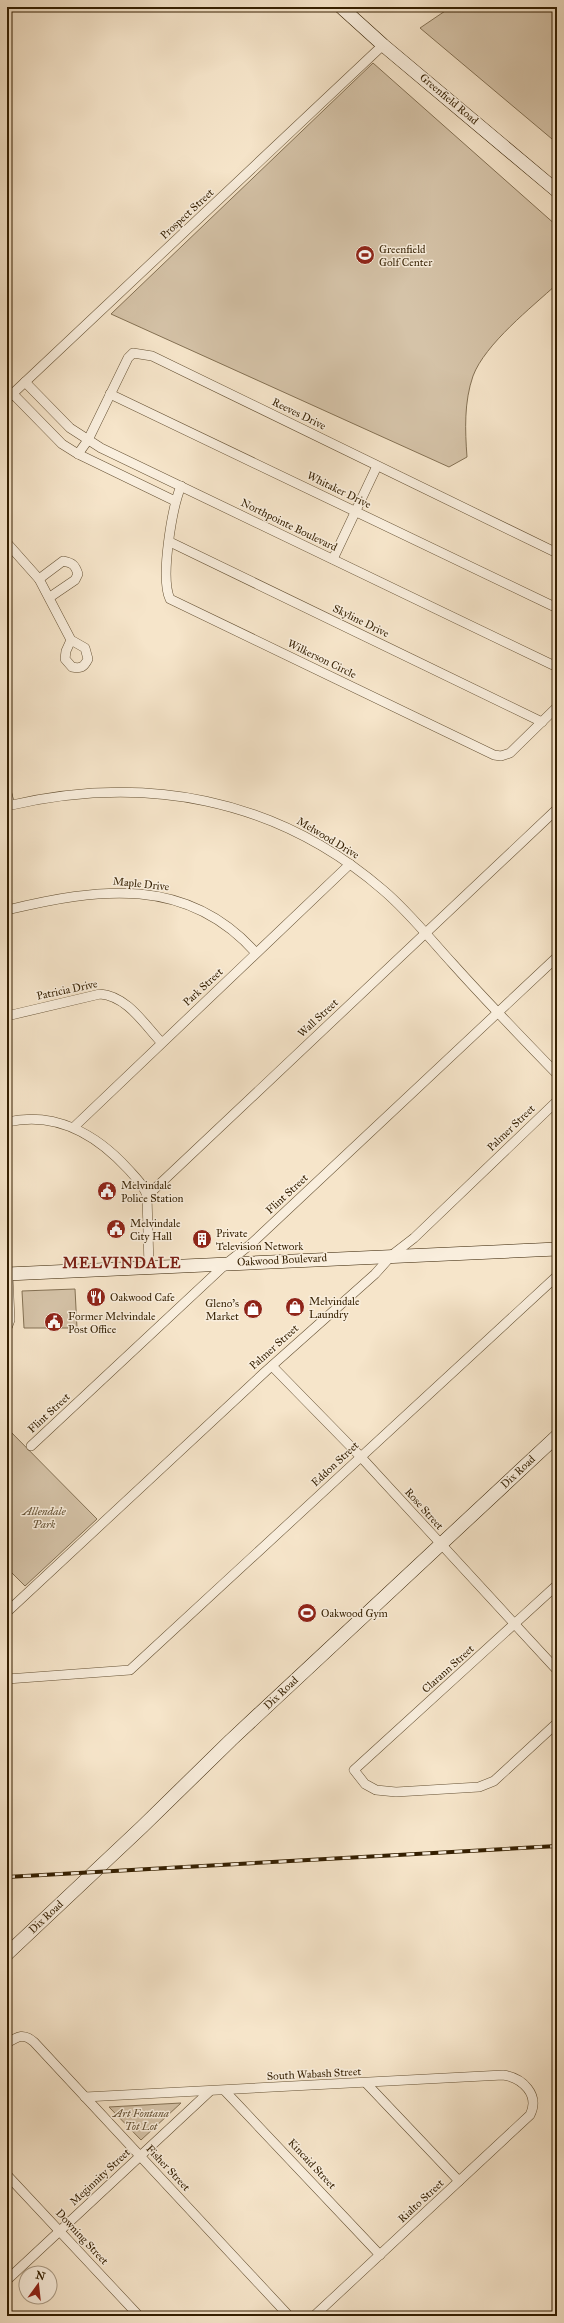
<svg xmlns="http://www.w3.org/2000/svg" width="564" height="2323" viewBox="0 0 564 2323" font-family="'IM FELL Great Primer',serif">
  <style>
    .green { fill: #d5c3a8; stroke: #847154 }
    .lines { fill: none; stroke-linecap: round; stroke-linejoin: round }
    .minor-casing { stroke: #645033; stroke-width: 10 }
    .secondary-casing { stroke: #341f01; stroke-width: 14 }
    .minor { stroke: #f9eedd; stroke-width: 9 }
    .secondary { stroke: #f9eedd; stroke-width: 13 }
    .rail-casing { stroke: #341f01; stroke-width: 4 }
    .rail { stroke: #f9eedd; stroke-width: 2.5; stroke-dasharray: 8; stroke-linecap: butt }
    .labels { text-anchor: middle; dominant-baseline: central; stroke-width: 3; stroke-linejoin: round; paint-order: stroke }
    .street-label { font-size: 11px; fill: #341f01; stroke: #f9eedd }
    .poi-label { font-size: 11px; fill: #341f01; stroke: #f9eedd; text-anchor: start }
    .park-label { font-size: 11px; font-style: italic; fill: #645033; stroke: #f9eedd }
    .district-label { font-size: 15px; font-weight: bold; letter-spacing: 1px; fill: #7a1f14; stroke: #f9eedd }
  </style>
  <rect width="100%" height="100%" fill="#f6e5ca"/>
  <filter id="stains"><feTurbulence type="fractalNoise" baseFrequency=".005" numOctaves="4"/><feColorMatrix values="0 0 0 0 .2 0 0 0 0 .09 0 0 0 0 .02 0 0 0 .5 -.17"/></filter>
  <radialGradient id="worn" r=".72"><stop offset=".6" stop-color="#630" stop-opacity="0"/><stop offset="1" stop-color="#630" stop-opacity=".3"/></radialGradient>
  <g class="green">
    <polygon points="451,7 557,7 557,141 552,139 420,28"/>
    <path d="M 373,63 L 557,226 L 557,284 C 532,307 485,344 473,376 C 464,402 465,430 467,457 L 449,467 L 111,314 Z"/>
    <polygon points="75,1289 77,1328 24,1328 22,1291"/>
    <polygon points="7,1428 97,1519 25,1586 7,1568"/>
    <polygon points="181,2103 141,2140 109,2107"/>
  </g>
  <g class="lines">
    <g class="minor-casing">
      <g id="minor">
        <polyline points="25,382 70,428 101,448 557,667"/>
        <polyline points="13,394 62,444 78,454 175,501"/>
        <polyline points="110,394 557,608"/>
        <polyline points="7,399 383,45"/>
        <polyline points="78,454 88,440 128,358 133,353 152,356 557,553"/>
        <path d="M 181,486 C 172,508 160,578 170,599 L 494,755 L 501,756 L 510,753 L 557,707"/>
        <polyline points="170,542 542,722"/>
        <path d="M 7,543 L 39,579 L 71,640 L 85,648 L 88,659 C 84,667 81,669 72,667 L 65,659 L 66,651 L 71,640"/>
        <polyline points="333,559 377,466"/>
        <path d="M 39,579 L 63,561 C 73,563 75,565 78,574 L 75,580 L 50,597"/>
        <polyline points="7,793 10,805"/>
        <path d="M 7,806 C 144,774 275,797 383,890 C 409,912 430,939 453,964 C 487,1002 522,1038 557,1074"/>
        <path d="M 7,910 C 98,888 187,875 256,953"/>
        <path d="M 7,1016 L 100,994 C 127,996 144,1024 161,1042"/>
        <path d="M 7,1122 C 55,1111 96,1134 128,1169 C 135,1177 144,1185 147,1196"/>
        <polyline points="74,1127 350,864"/>
        <polyline points="149,1267 147,1196 557,809"/>
        <polyline points="7,1328 10,1320 8,1274"/>
        <polyline points="272,1366 360,1456 557,1670"/>
        <polyline points="31,1446 227,1263 251,1244 557,957"/>
        <polyline points="557,1585 354,1770 365,1784 376,1790 396,1792 479,1787 494,1781 557,1723"/>
        <polyline points="7,1612 266,1371 375,1274 392,1255 414,1238 557,1101"/>
        <polyline points="7,1679 130,1670 557,1276"/>
        <path d="M 7,2043 C 18,2036 24,2033 34,2042 L 289,2316"/>
        <polyline points="366,2083 459,2181"/>
        <polyline points="225,2091 380,2255"/>
        <path d="M 85,2097 L 503,2075 C 523,2078 540,2095 530,2115 L 314,2316"/>
        <polyline points="7,2175 139,2316"/>
        <polyline points="7,2280 209,2092"/>
      </g>
    </g>
    <g class="secondary-casing">
      <g id="secondary">
        <polyline points="341,7 383,45 557,191"/>
        <polyline points="7,1274 557,1249"/>
        <polyline points="7,1954 142,1827 231,1740 557,1436"/>
      </g>
    </g>
    <use href="#minor" class="minor"/>
    <use href="#secondary" class="secondary"/>
    <g class="rail-casing">
      <g id="rail">
        <polyline points="7,1877 557,1846"/>
        <polyline points="556,2316 557,2316"/>
      </g>
    </g>
    <use href="#rail" class="rail"/>
  </g>
  <defs>
    <g id="stadium-disc" transform="scale(1)"><circle r="9.5" fill="#8f2418" stroke="#f9eedd"/><path d="M0-5a6.5 5 0 1 0 0 10a6.5 5 0 1 0 0-10ZM-3.5-1.8h7v3.6h-7Z" fill="#fff"/></g>
    <g id="civic-disc" transform="scale(1)"><circle r="9.5" fill="#8f2418" stroke="#f9eedd"/><path d="M-.6-6.5H3V-4.5H.6V-3L4-1V1h2V6H-6V1h2V-1L-.6-3ZM-1.2 2.5V6h2.4V2.5Z" fill="#fff"/></g>
    <g id="building-disc" transform="scale(1)"><circle r="9.5" fill="#8f2418" stroke="#f9eedd"/><path d="M-4-6H4V6H1V3H-1V6H-4ZM-2.5-4.3h1.7v1.8h-1.7ZM.8-4.3h1.7v1.8H.8ZM-2.5-1h1.7V.8h-1.7ZM.8-1h1.7V.8H.8Z" fill="#fff"/></g>
    <g id="restaurant-disc" transform="scale(1)"><circle r="9.5" fill="#8f2418" stroke="#f9eedd"/><path d="M-5-6h1v4h1v-4h1v4h1v-4h1v5L-1.5 .5V6h-2V.5L-5-1ZM5-6V6H3V1.5H1.5Q1.5-4 5-6Z" fill="#fff"/></g>
    <g id="shop-disc" transform="scale(1)"><circle r="9.5" fill="#8f2418" stroke="#f9eedd"/><path d="M-5-2.5h2.3a2.7 3.5 0 0 1 5.4 0H5L5.5 6h-11ZM-1.5-2.5h3a1.5 2.3 0 0 0-3 0Z" fill="#fff"/></g>
  </defs>
  <g fill-rule="evenodd">
    <use href="#stadium-disc" x="365" y="255"/>
    <use href="#civic-disc" x="107" y="1191"/>
    <use href="#civic-disc" x="116" y="1229"/>
    <use href="#building-disc" x="202" y="1239"/>
    <use href="#restaurant-disc" x="96" y="1297"/>
    <use href="#shop-disc" x="295" y="1307"/>
    <use href="#shop-disc" x="253" y="1309"/>
    <use href="#civic-disc" x="54" y="1322"/>
    <use href="#stadium-disc" x="307" y="1613"/>
  </g>
  <g class="labels">
    <g class="street-label">
      <text transform="translate(449 99) rotate(40)">Greenfield Road</text>
      <text transform="translate(187 214) rotate(-43)">Prospect Street</text>
      <text transform="translate(299 414) rotate(26)">Reeves Drive</text>
      <text transform="translate(339 490) rotate(26)">Whitaker Drive</text>
      <text transform="translate(289 525) rotate(26)">Northpointe Boulevard</text>
      <text transform="translate(361 621) rotate(26)">Skyline Drive</text>
      <text transform="translate(322 659) rotate(26)">Wilkerson Circle</text>
      <text transform="translate(328 838) rotate(31)">Melwood Drive</text>
      <text transform="translate(141 884) rotate(6)">Maple Drive</text>
      <text transform="translate(203 987) rotate(-43)">Park Street</text>
      <text transform="translate(67 990) rotate(-12)">Patricia Drive</text>
      <text transform="translate(318 1018) rotate(-43)">Wall Street</text>
      <text transform="translate(511 1128) rotate(-44)">Palmer Street</text>
      <text transform="translate(287 1194) rotate(-43)">Flint Street</text>
      <text transform="translate(282 1260) rotate(-3)">Oakwood Boulevard</text>
      <text transform="translate(274 1347) rotate(-42)">Palmer Street</text>
      <text transform="translate(49 1413) rotate(-43)">Flint Street</text>
      <text transform="translate(335 1464) rotate(-43)">Eddon Street</text>
      <text transform="translate(518 1472) rotate(-43)">Dix Road</text>
      <text transform="translate(424 1509) rotate(48)">Rose Street</text>
      <text transform="translate(448 1669) rotate(-42)">Clarann Street</text>
      <text transform="translate(281 1693) rotate(-43)">Dix Road</text>
      <text transform="translate(46 1917) rotate(-43)">Dix Road</text>
      <text transform="translate(314 2074) rotate(-3)">South Wabash Street</text>
      <text transform="translate(312 2164) rotate(47)">Kincaid Street</text>
      <text transform="translate(168 2168) rotate(47)">Fisher Street</text>
      <text transform="translate(100 2177) rotate(-43)">Meginnity Street</text>
      <text transform="translate(421 2201) rotate(-43)">Rialto Street</text>
      <text transform="translate(82 2237) rotate(47)">Downing Street</text>
    </g>
    <g class="poi-label">
      <text x="379" y="249">Greenfield<tspan x="379" dy="13">Golf Center</tspan></text>
      <text x="121" y="1185">Melvindale<tspan x="121" dy="13">Police Station</tspan></text>
      <text x="130" y="1223">Melvindale<tspan x="130" dy="13">City Hall</tspan></text>
      <text x="216" y="1233">Private<tspan x="216" dy="13">Television Network</tspan></text>
      <text x="110" y="1297">Oakwood Cafe</text>
      <text x="309" y="1301">Melvindale<tspan x="309" dy="13">Laundry</tspan></text>
      <text x="239" y="1303" text-anchor="end">Gleno's<tspan x="239" dy="13">Market</tspan></text>
      <text x="68" y="1316">Former Melvindale<tspan x="68" dy="13">Post Office</tspan></text>
      <text x="321" y="1613">Oakwood Gym</text>
    </g>
    <g class="park-label">
      <text x="44" y="1511">Allendale<tspan x="44" dy="13">Park</tspan></text>
      <text x="141" y="2113">Art Fontana<tspan x="141" dy="13">Tot Lot</tspan></text>
    </g>
    <g class="district-label">
      <text x="122" y="1263">MELVINDALE</text>
    </g>
  </g>
  <rect width="564" height="2323" fill="none" stroke="#f6e5ca" stroke-width="24"/>
  <rect x="8" y="8" width="548" height="2307" fill="none" stroke="#341f01" stroke-width="2"/>
  <rect x="12" y="12" width="540" height="2299" fill="none" stroke="#341f01"/>
  <g transform="translate(38 2285) rotate(15)"><circle r="19" fill="#f9eedd" stroke="#aa9b85"/>
  <path d="M0-3L7 15L0 10L-7 15Z" fill="#8f2418"/>
  <text y="-6" font-size="11" font-weight="bold" text-anchor="middle" fill="#341f01">N</text>
  </g>
  <rect width="100%" height="100%" filter="url(#stains)"/>
  <rect width="100%" height="100%" fill="url(#worn)"/>
</svg>
